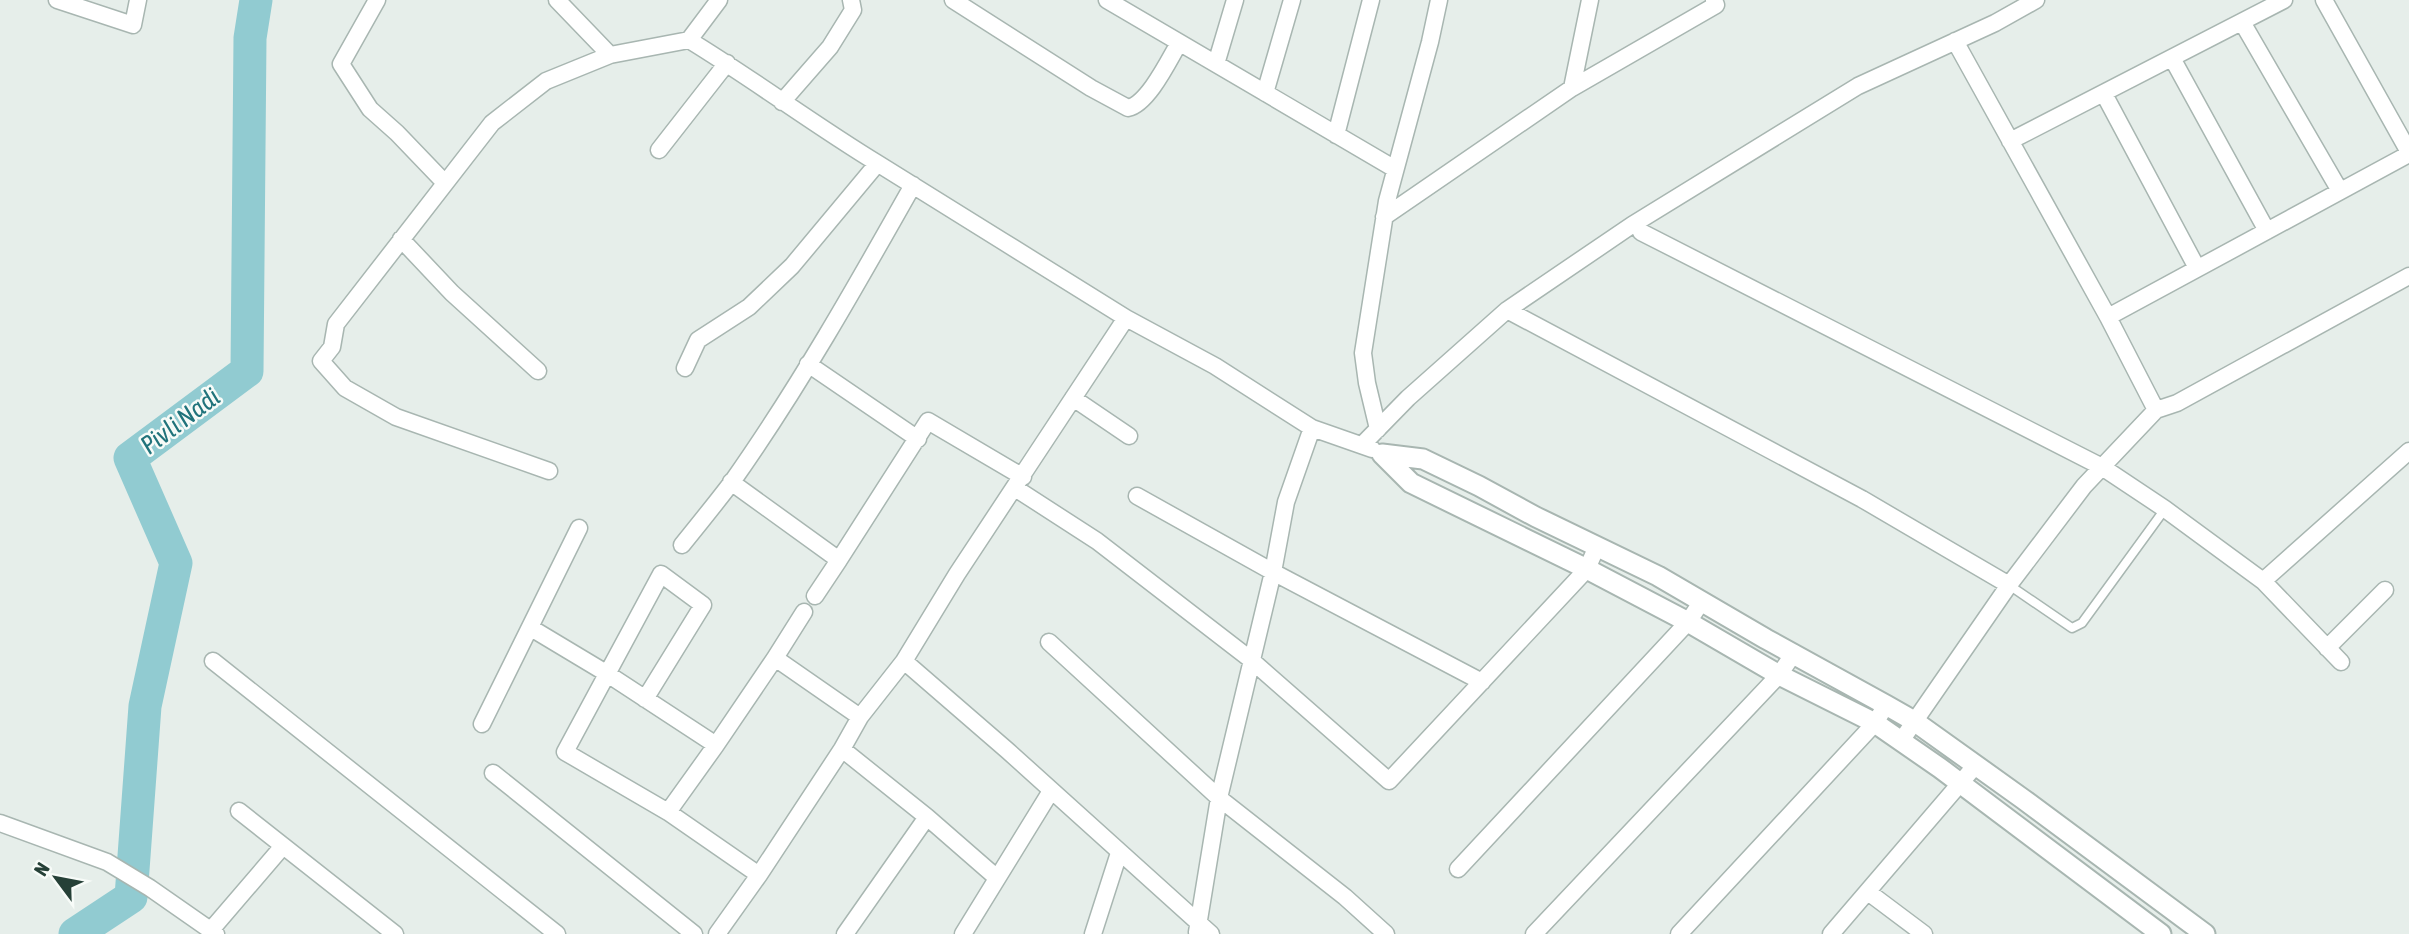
<svg xmlns="http://www.w3.org/2000/svg" width="2409" height="934" viewBox="0 0 2409 934" font-family="'Asap Condensed',sans-serif">
  <style>
    .lines { fill: none; stroke-linecap: round; stroke-linejoin: round }
    .river { stroke: #91cbd1; stroke-width: 33 }
    .service-casing { stroke: #a8b6b1; stroke-width: 11 }
    .minor-casing { stroke: #a8b6b1; stroke-width: 19 }
    .tertiary-casing { stroke: #a8b6b1; stroke-width: 23 }
    .service { stroke: #fff; stroke-width: 8 }
    .minor { stroke: #fff; stroke-width: 16 }
    .tertiary { stroke: #fff; stroke-width: 19 }
    .labels { text-anchor: middle; dominant-baseline: central; stroke-width: 5; stroke-linejoin: round; paint-order: stroke }
    .water-label { font-size: 26px; font-style: italic; fill: #20737b; stroke: #f7fbf8 }
  </style>
  <rect width="100%" height="100%" fill="#e6eeea"/>
  <g class="lines">
    <path class="river" d="M75,934L131,897L145,706L176,563L130,458L247,371L250,38L256,0"/>
    <g class="service-casing">
      <path id="service" d="M2009,585L2072,628L2082,623L2165,509"/>
    </g>
    <g class="minor-casing">
      <path id="minor" d="M57,0L133,25L138,0
        M377,0L341,64L370,109L397,133L445,183
        M557,0L610,55
        M953,0L1091,88L1128,108C1148,104 1169,60 1179,43
        M1107,0L1395,169
        M2324,0L2409,152
        M2242,22L2340,191
        M689,40L719,0
        M2172,58L2267,231
        M1216,64L1235,0
        M1572,88L1716,5L1714,0
        M1265,93L1292,0
        M2104,94L2197,268
        M782,102L830,47L853,10L851,0
        M1336,135L1371,0
        M2010,141L2284,0
        M659,150L727,63
        M1384,217L1572,88L1590,0
        M1641,232L2102,467L2165,509L2263,581L2409,451
        M401,239L452,293L538,371
        M1507,310L1862,499L2009,585
        M2108,317L2409,154
        M808,364L918,439
        M685,368L698,340L749,307L792,266L877,164
        M1073,398L1129,436
        M2156,410L2177,403L2409,276
        M1378,429L1367,383L1363,353L1387,201L1430,42L1439,0
        M1362,445L1408,398L1507,310L1632,225L1858,86L1995,23L2036,0
        M549,471L396,417L345,388L321,361L332,347L336,324L492,123L546,81L610,55L689,40C753,79 813,124 877,163C960,215 1043,266 1126,318
        M731,482L839,560L815,596
        M1015,488L1097,541L1250,659L1389,781L1587,569L1597,546
        M1137,496L1273,572L1482,682
        M682,545C699,524 716,503 732,482C799,387 856,286 913,185
        M839,560L928,421L1023,477
        M2263,581L2341,662
        M531,628L606,673L716,745L775,658L860,717
        M1049,642L1219,798L1345,897L1386,934
        M2327,648L2385,590
        M775,658L804,612
        M213,661L557,934
        M904,661L957,574L1126,318L1215,366L1312,428L1372,449
        M645,699L703,605L661,574L565,752L668,812
        M482,724L579,528
        M1901,741L2009,585L2084,486L2156,410L2108,317L1955,41
        M716,745L668,812L759,875
        M842,749L927,817L845,934
        M493,773L694,934
        M239,811L395,934
        M927,817L997,878
        M0,823L107,862L150,888L216,934
        M1458,869L1688,622L1702,601
        M1868,892L1924,934
        M211,930L283,846
        M1197,932L1219,798L1273,572L1286,502L1312,428
        M717,934L759,875L842,749L860,717L904,661L1008,751L1211,934
        M963,934L1051,791
        M1093,934L1119,853
        M1534,934L1779,675L1794,653
        M1679,934L1875,723L1886,705
        M1831,934L1975,766"/>
    </g>
    <g class="tertiary-casing">
      <path id="tertiary" d="M1382,454L1423,459L1479,486L1536,517L1658,576L1766,639L1886,705L1914,721L2023,799L2205,934
        M1382,454L1411,483L1587,569L1688,622L1779,675L1875,723L1940,768L2161,934"/>
    </g>
    <use href="#service" class="service"/>
    <use href="#minor" class="minor"/>
    <use href="#tertiary" class="tertiary"/>
  </g>
  <g class="labels">
    <g class="water-label">
      <text transform="translate(180 421) rotate(-37)">Pivli Nadi</text>
    </g>
  </g>
  <g transform="translate(56 878) rotate(302)" stroke="#f7fbf8" stroke-width="5" paint-order="stroke">
  <path d="M0-5L12 26L0 18L-12 26Z" fill="#254037"/>
  <text y="-10" font-size="19" font-weight="bold" text-anchor="middle" fill="#254037">N</text>
  </g>
</svg>
